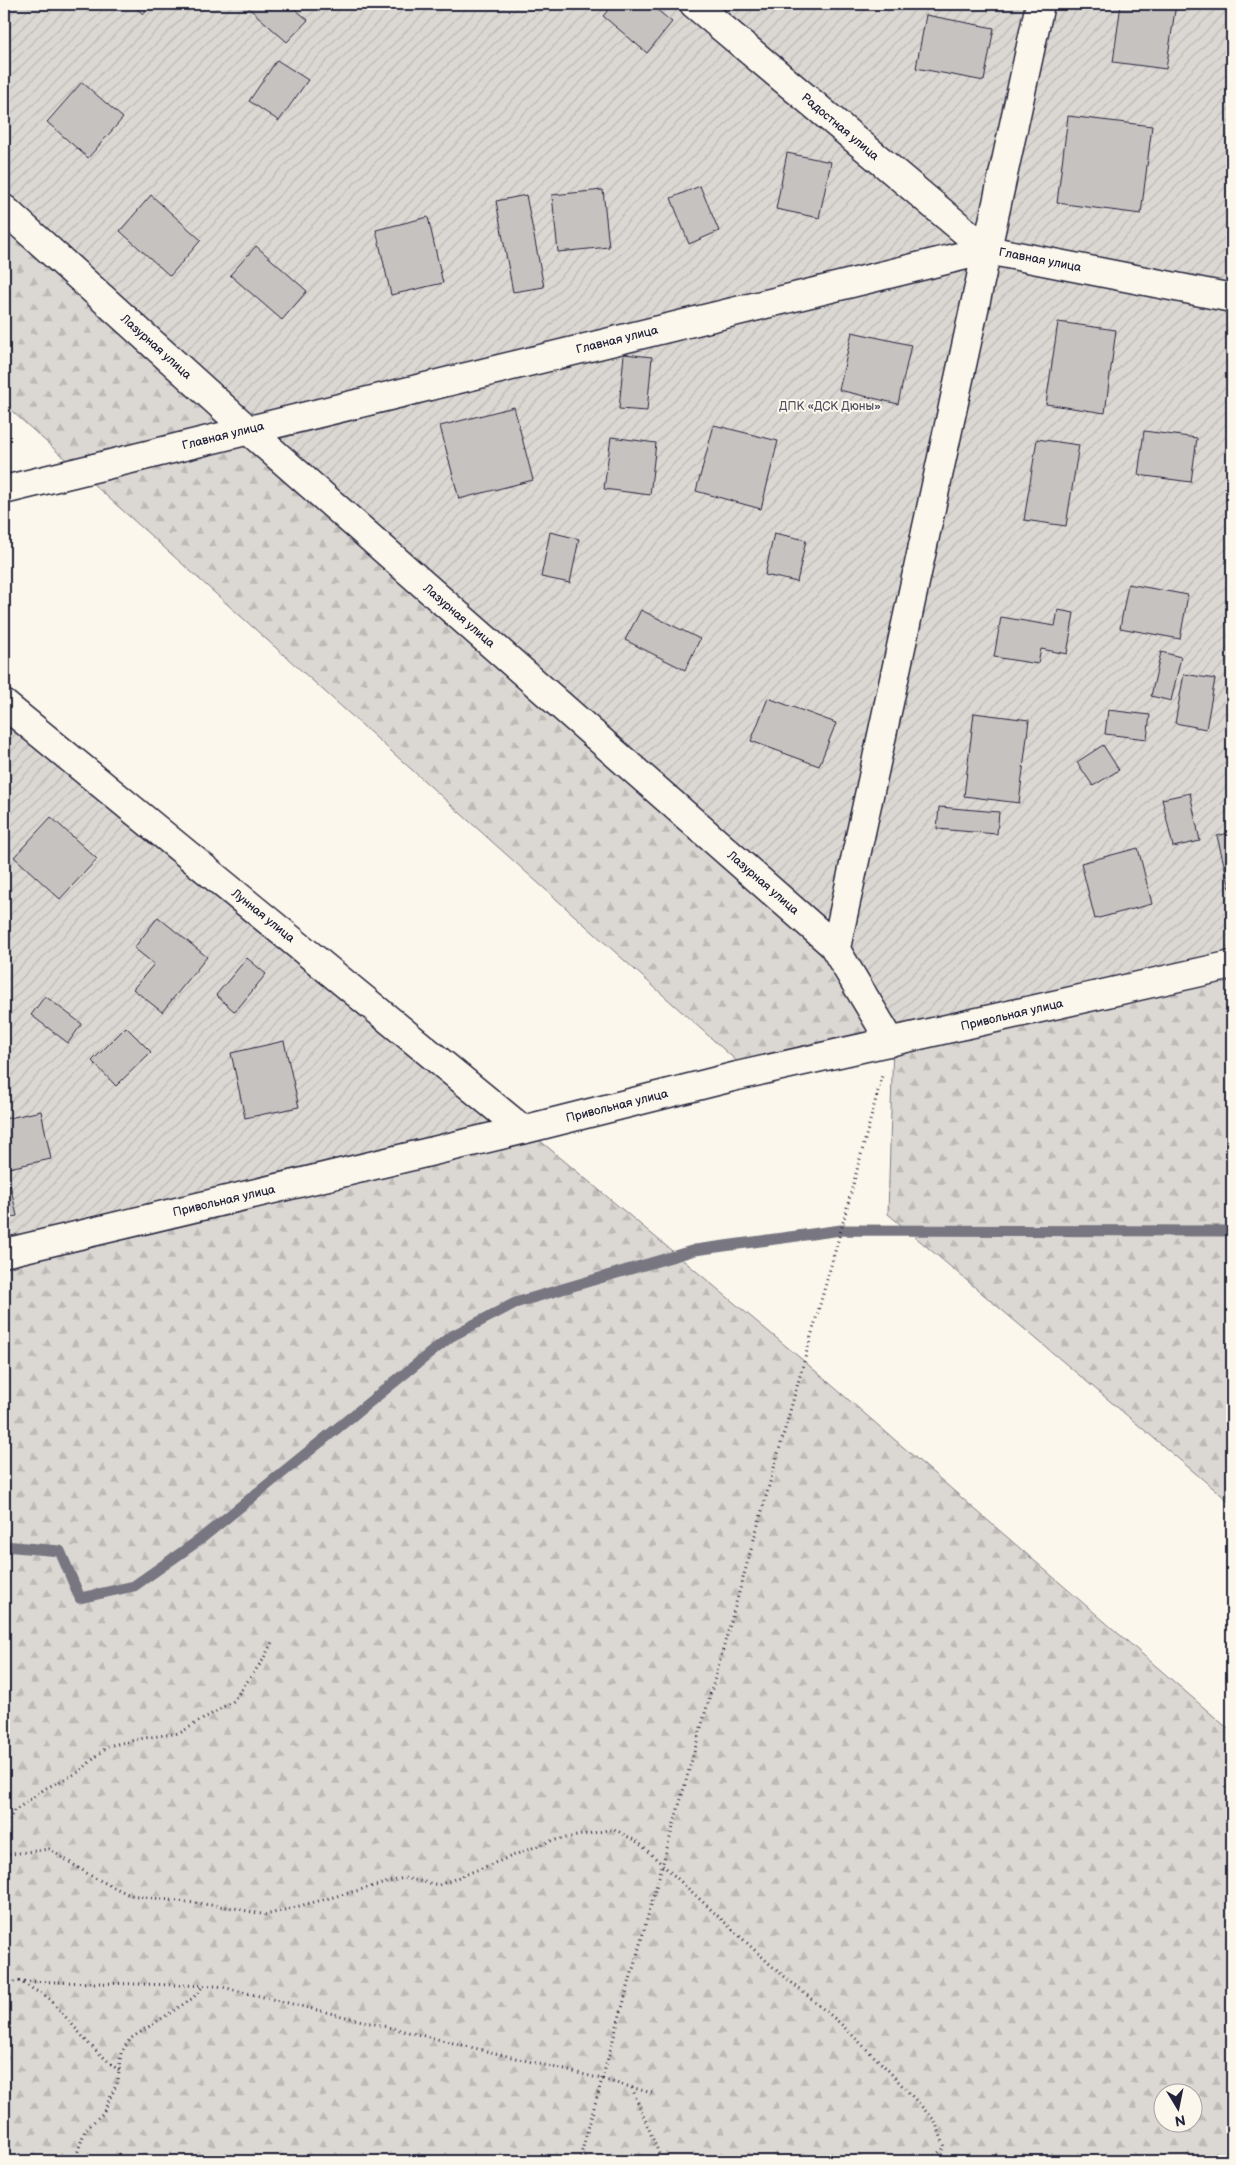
<svg xmlns="http://www.w3.org/2000/svg" width="1236" height="2165" viewBox="0 0 1236 2165" font-family="'Balsamiq Sans',sans-serif">
  <style>
    .forest { fill: url(#forest-firs); stroke: #7e7d87; fill-rule: evenodd }
    .garden { fill: url(#garden-furrows); stroke: #7e7d87 }
    .lines { fill: none; stroke-linecap: round; stroke-linejoin: round }
    .stream { stroke: #787681; stroke-width: 11 }
    .building { fill: #c6c2c0; stroke: #22223b }
    .minor-casing { stroke: #22223b; stroke-width: 31 }
    .path { stroke: #22223b; stroke-width: 3; stroke-dasharray: 1 4; stroke-linecap: butt }
    .minor { stroke: #fbf7ec; stroke-width: 28 }
    .labels { text-anchor: middle; dominant-baseline: central; stroke-width: 4; stroke-linejoin: round; paint-order: stroke }
    .street-label { font-size: 12px; fill: #22223b; stroke: #fbf7ec }
    .park-label { font-size: 12px; fill: #505061; stroke: #fbf7ec }
  </style>
  <defs>
    <pattern id="forest-firs" width="22" height="20" patternUnits="userSpaceOnUse" patternTransform="scale(1.25)"><rect width="22" height="20" fill="#dbd8d3"/><path d="M5 1l3.5 6h-7zM16 11l3.5 6h-7z" fill="#bcb9b6"/></pattern>
    <pattern id="garden-furrows" width="10" height="10" patternUnits="userSpaceOnUse" patternTransform="scale(1.25)"><rect width="10" height="10" fill="#dbd8d3"/><path d="M-1 1l2-2M0 10L10 0M9 11l2-2" fill="none" stroke="#bcb9b6"/></pattern>
  </defs>
  <rect width="100%" height="100%" fill="#fbf7ec"/>
  <filter id="ink" filterUnits="userSpaceOnUse"><feTurbulence type="fractalNoise" baseFrequency=".02" numOctaves="2"/><feDisplacementMap in="SourceGraphic" scale="10" xChannelSelector="R" yChannelSelector="G"/><feConvolveMatrix kernelMatrix="1 2 1 2 8 2 1 2 1" color-interpolation-filters="sRGB"/></filter>
  <g filter="url(#ink)">
    <path class="forest" d="M4,210L1232,965V1504L888,1214L893,1042L750,1073L4,404Z
      M526,1129L805,1362L1232,1732V2161H4V1253ZM1164,2092H1194V2122H1164Z"/>
    <path class="garden" d="M4,4H1232V965L893,1041L833,945L4,210Z
      M4,704L526,1129L4,1253Z"/>
    <g class="lines">
      <path class="stream" d="M4,1546L60,1551L80,1598L134,1586L198,1541L450,1337L515,1303L695,1250L841,1230L1232,1231"/>
    </g>
    <path class="building" d="M131,4H152L143,14Z
      M244,4H289L308,20L287,42Z
      M613,4H650L672,22L647,53L603,16Z
      M1121,4H1176L1166,69L1113,62Z
      M926,15L994,28L984,81L916,68Z
      M277,60L308,80L279,121L249,101Z
      M82,82L123,118L88,158L47,122Z
      M1068,116L1152,126L1141,214L1057,203Z
      M787,153L831,162L819,218L776,209Z
      M700,186L719,231L689,244L671,198Z
      M603,190L609,247L558,252L552,195Z
      M151,195L201,240L170,276L120,231Z
      M526,195L544,287L513,292L496,201Z
      M428,217L443,283L391,295L376,230Z
      M256,246L307,291L282,320L230,275Z
      M1058,322L1116,330L1105,413L1046,404Z
      M852,332L911,345L898,404L839,390Z
      M624,354L652,357L647,411L619,409Z
      M514,407L533,480L459,499L440,426Z
      M714,425L778,441L761,509L696,491Z
      M1144,431L1197,438L1191,482L1138,475Z
      M611,437L656,443L650,495L604,489Z
      M1037,439L1079,445L1066,526L1024,520Z
      M550,532L579,539L570,583L541,577Z
      M774,533L806,540L797,582L765,575Z
      M1128,584L1188,595L1180,639L1120,628Z
      M641,610L700,639L685,670L625,640Z
      M1058,610L1074,613L1067,654L1041,649L1038,664L994,657L1001,617L1055,626Z
      M1161,652L1181,657L1171,701L1151,696Z
      M1184,674L1215,679L1206,729L1175,723Z
      M768,698L836,723L819,766L751,741Z
      M1108,710L1150,715L1147,739L1105,734Z
      M974,713L1029,720L1019,803L964,796Z
      M1103,745L1119,770L1093,786L1077,762Z
      M1190,793L1200,841L1173,847L1162,799Z
      M939,807L999,812L997,834L937,829Z
      M51,817L97,859L60,899L14,857Z
      M1232,832V889H1230L1217,836Z
      M1138,848L1152,904L1095,919L1081,863Z
      M158,917L207,957L162,1012L133,989L154,964L134,948Z
      M247,958L266,974L235,1012L216,995Z
      M45,996L82,1024L68,1043L31,1015Z
      M126,1027L151,1052L116,1086L92,1061Z
      M284,1041L299,1107L245,1118L231,1053Z
      M41,1111L51,1159L4,1169V1119Z
      M10,1184L17,1216L4,1219V1186Z"/>
    <g class="lines">
      <g class="minor-casing">
        <path id="minor" d="M694,4L987,250
          M4,209L247,429L833,945L891,1042
          M4,490L987,250L1232,298
          M4,704L522,1129
          M836,948L1040,4
          M4,1253L526,1129L737,1076L1232,965"/>
      </g>
      <path class="path" d="M4,1829L14,1811L46,1788L79,1772L108,1746L144,1738L180,1733L233,1701L263,1660L273,1640
        M4,1855L49,1849L93,1877L130,1895L234,1908L266,1915L404,1878L439,1885L550,1841L614,1829L639,1843L773,1967L840,2023L887,2069L935,2121L945,2147L929,2161
        M19,1981L218,1986L602,2079L655,2094
        M4,1984L19,1981L50,1999L90,2045L119,2071
        M632,2088L662,2161
        M80,2161L77,2154L85,2130L103,2113L118,2081L121,2053L130,2039L193,1998L203,1986
        M579,2161L841,1230L882,1076"/>
      <use href="#minor" class="minor"/>
    </g>
  </g>
  <g class="labels">
    <g class="street-label">
      <text transform="translate(840 127) rotate(40)">Радостная улица</text>
      <text transform="translate(1040 260) rotate(11)">Главная улица</text>
      <text transform="translate(617 340) rotate(-14)">Главная улица</text>
      <text transform="translate(156 347) rotate(42)">Лазурная улица</text>
      <text transform="translate(223 436) rotate(-14)">Главная улица</text>
      <text transform="translate(459 616) rotate(41)">Лазурная улица</text>
      <text transform="translate(763 883) rotate(41)">Лазурная улица</text>
      <text transform="translate(263 916) rotate(39)">Лунная улица</text>
      <text transform="translate(1012 1015) rotate(-13)">Привольная улица</text>
      <text transform="translate(617 1106) rotate(-14)">Привольная улица</text>
      <text transform="translate(224 1201) rotate(-13)">Привольная улица</text>
    </g>
    <g class="park-label">
      <text x="830" y="406">ДПК «ДСК Дюны»</text>
    </g>
  </g>
  <rect width="1236" height="2165" fill="none" stroke="#fbf7ec" stroke-width="20"/>
  <rect x="10" y="10" width="1216" height="2145" fill="none" stroke="#22223b" stroke-width="2" filter="url(#ink)"/>
  <g transform="translate(1178 2108) rotate(170)"><circle r="24" fill="#fbf7ec" stroke="#a4a2a5"/>
  <path d="M0-4L9 19L0 12L-9 19Z" fill="#22223b"/>
  <text y="-8" font-size="14" font-weight="bold" text-anchor="middle" fill="#22223b">N</text>
  </g>
</svg>
